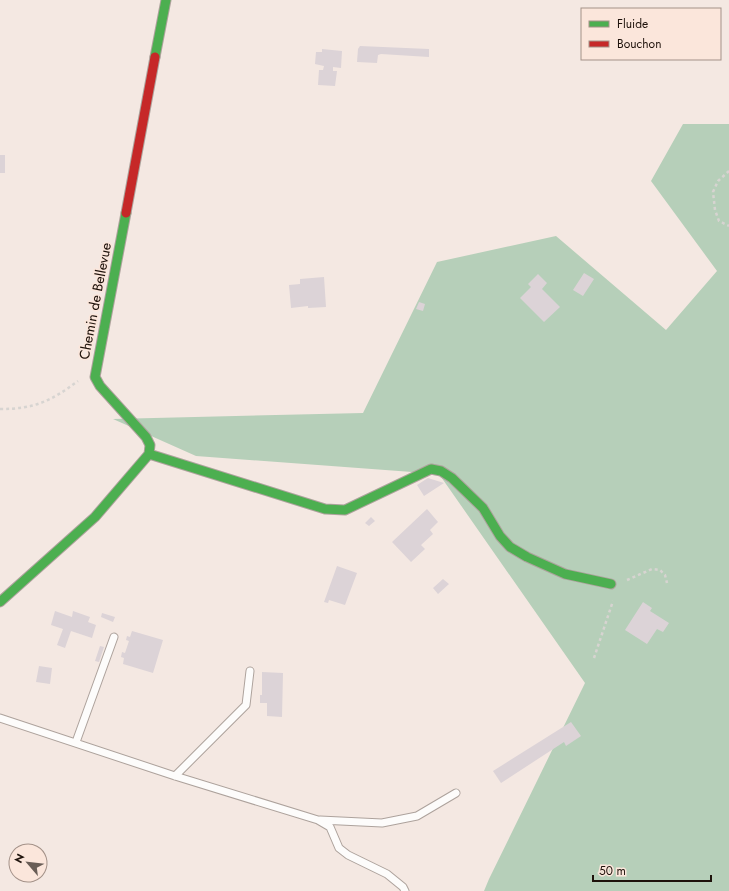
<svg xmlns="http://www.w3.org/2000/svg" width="729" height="891" viewBox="0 0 729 891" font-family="Jost,sans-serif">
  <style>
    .forest { fill: #b6cfb9 }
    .building { fill: #dcd3d7 }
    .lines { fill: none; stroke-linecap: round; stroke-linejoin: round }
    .lane-casing { stroke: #ada29c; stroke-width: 9 }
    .fast-casing { stroke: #ada29c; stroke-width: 11 }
    .jam-casing { stroke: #ada29c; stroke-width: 11 }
    .path { stroke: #d7d4d1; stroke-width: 2.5; stroke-dasharray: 3 3; stroke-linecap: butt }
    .lane { stroke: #fdfcfb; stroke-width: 7 }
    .fast { stroke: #4caf50; stroke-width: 9 }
    .jam { stroke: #c62828; stroke-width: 9 }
    .labels { text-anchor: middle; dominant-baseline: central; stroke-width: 3; stroke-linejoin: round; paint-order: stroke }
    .street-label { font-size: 14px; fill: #1e120b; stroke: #fbe6db }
  </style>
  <rect width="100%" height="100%" fill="#f4e8e2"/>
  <path class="forest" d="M683,124H729V891H484L489,879L585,683L439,474L196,456L113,419L363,413L437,262L556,236L666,330L717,271L651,181Z"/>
  <path class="building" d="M360,46L429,49V57L381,54L378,55L377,63L357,62L358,49Z
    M322,49L342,51L341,68L333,67V71H337L335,86L318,85L319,70H323L324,66L315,64L316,52H322Z
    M0,155H5V173H0Z
    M584,273L594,279L583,296L573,290Z
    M538,274L547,283L542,289L560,307L544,322L520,298L531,287L528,284Z
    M324,277L326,307L308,308V306L291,308L289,285L300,284V279Z
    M419,302L425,304L423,311L416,309Z
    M428,478L444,483L424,496L417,485Z
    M427,509L438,522L430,530L433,534L421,545L425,549L411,562L392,542Z
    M371,517L375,521L369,526L365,523Z
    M337,566L357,573L345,605L329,600L328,603L324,602Z
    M443,579L449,584L438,594L433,588Z
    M643,602L652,608L650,611L669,623L663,632L657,629L647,644L625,630Z
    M55,611L72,617L73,611L90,617L88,622L96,625L92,638L71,631L65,648L57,645L63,629L51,625Z
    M102,613L115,617L113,622L101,617Z
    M132,631L163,640L153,673L123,664L124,658L121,657L122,652L125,653L129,641L126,640L127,636L130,637Z
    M100,646L104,647L99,662L95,661Z
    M39,666L52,668L50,684L36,682Z
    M262,672L283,673L282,717L267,716V703H260V695H262Z
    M571,722L581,736L566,746L564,742L501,783L493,771Z"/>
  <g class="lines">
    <g class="lane-casing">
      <path id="lane" d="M0,718L175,776L318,820L330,827L339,848L348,855L387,874L403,887L405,891
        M76,742L114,637
        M175,776L246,705L250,671
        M320,820L382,823L417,816L456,793"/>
    </g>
    <g class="fast-casing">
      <path id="fast" d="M155,57L166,0
        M149,454L325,509L345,510L431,469L441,471L452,478L483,508L500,536L510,547L527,557L565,574L611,584
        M0,602L95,517L149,454L150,445L146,437L100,386L95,377L126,213"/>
    </g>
    <g class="jam-casing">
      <path id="jam" d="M126,213L155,57"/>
    </g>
    <path class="path" d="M729,171L718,181L713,192L715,210L719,221L729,226
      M0,409C35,409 51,401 78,381
      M627,580L652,569L660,570L665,575L667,583
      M594,658L613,601"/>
    <use href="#lane" class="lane"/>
    <use href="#fast" class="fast"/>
    <use href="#jam" class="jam"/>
  </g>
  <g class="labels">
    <g class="street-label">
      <text transform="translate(95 301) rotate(-79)">Chemin de Bellevue</text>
    </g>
  </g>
  <rect x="581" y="8" width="140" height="52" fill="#fbe6db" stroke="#a39188"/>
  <rect x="589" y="21" width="20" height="6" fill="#4caf50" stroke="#a39188"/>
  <text x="617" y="28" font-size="12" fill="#1e120b">Fluide</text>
  <rect x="589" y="41" width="20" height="6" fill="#c62828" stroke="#a39188"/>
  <text x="617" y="48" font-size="12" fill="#1e120b">Bouchon</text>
  <g transform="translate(28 863) rotate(298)"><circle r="19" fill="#fbe6db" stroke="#a39188"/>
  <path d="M0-3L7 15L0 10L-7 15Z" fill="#695d56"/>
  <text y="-6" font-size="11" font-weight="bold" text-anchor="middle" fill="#1e120b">N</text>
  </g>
  <path d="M593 875v6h118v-6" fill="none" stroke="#1e120b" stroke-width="2"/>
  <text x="599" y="875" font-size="12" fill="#1e120b" stroke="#fbe6db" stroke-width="3" paint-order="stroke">50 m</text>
</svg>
